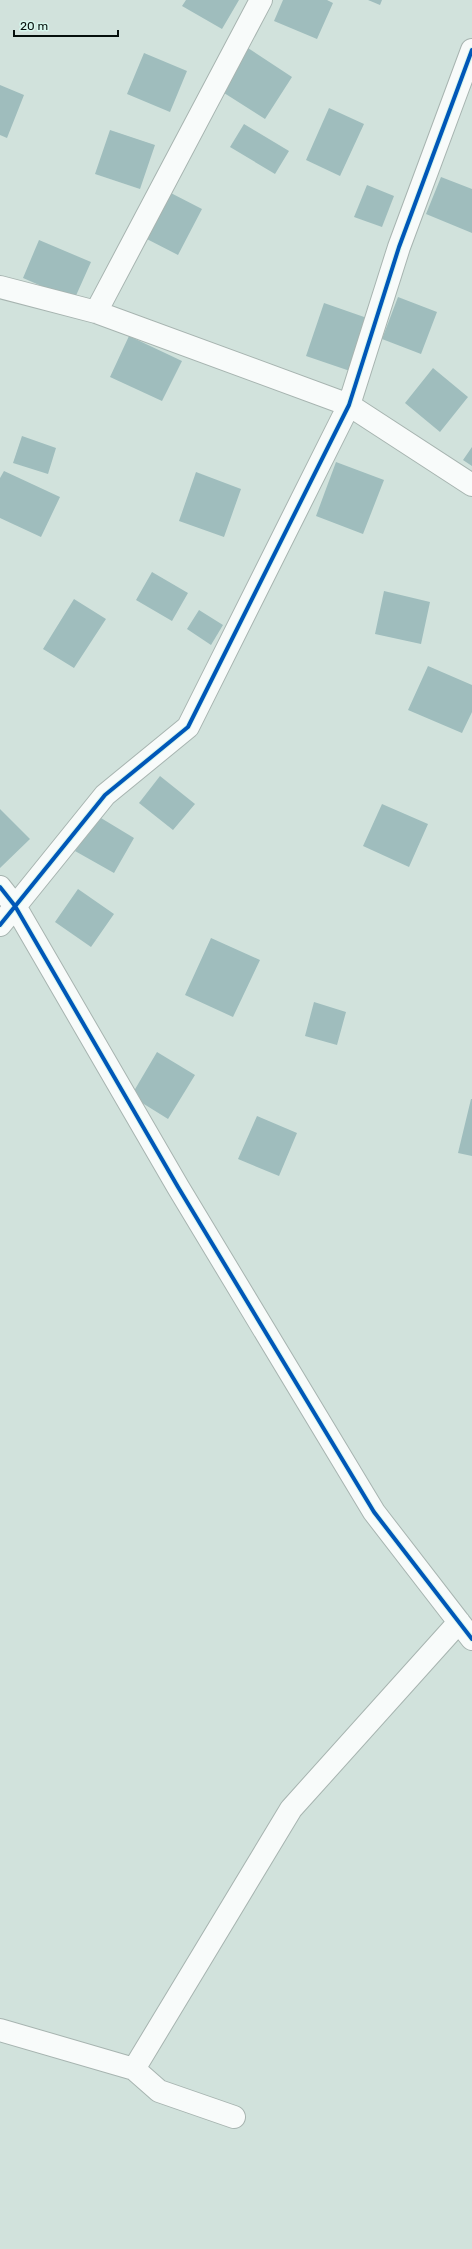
<svg xmlns="http://www.w3.org/2000/svg" width="472" height="2249" viewBox="0 0 472 2249" font-family="Rubik,sans-serif">
  <style>
    .building { fill: #9fbdbd }
    .lines { fill: none; stroke-linecap: round; stroke-linejoin: round }
    .minor-casing { stroke: #a7b4b0; stroke-width: 24 }
    .minor { stroke: #f8fbfa; stroke-width: 22 }
    .cycleway-casing { stroke: #d6f7ed; stroke-width: 6 }
    .cycleway { stroke: #0057b8; stroke-width: 4 }
  </style>
  <rect width="100%" height="100%" fill="#d1e2dc"/>
  <path class="building" d="M186,0H239L222,29L182,6Z
    M283,0H327L333,3L317,39L274,21Z
    M368,0H382L380,5Z
    M248,48L292,77L265,119L221,91Z
    M144,53L187,71L170,112L127,94Z
    M0,85L24,95L7,138L0,135Z
    M329,108L364,124L340,176L306,160Z
    M244,124L289,151L275,174L230,147Z
    M110,130L155,145L140,189L95,174Z
    M441,177L472,189V233L426,214Z
    M367,185L394,196L382,227L354,217Z
    M165,190L202,209L178,255L141,236Z
    M39,240L91,262L74,300L23,278Z
    M398,297L437,312L421,354L382,339Z
    M324,303L367,318L350,371L306,356Z
    M129,336L182,361L162,401L110,377Z
    M433,368L468,397L440,432L405,403Z
    M22,436L56,448L48,474L13,463Z
    M472,447V466L463,460Z
    M336,462L384,480L363,534L316,516Z
    M4,471L60,497L41,537L0,518V478Z
    M196,472L241,489L224,537L179,521Z
    M152,572L188,593L172,621L136,600Z
    M384,591L430,602L421,644L375,634Z
    M74,599L106,619L74,668L43,649Z
    M199,610L223,625L211,645L187,629Z
    M428,666L472,685V712L462,733L408,710Z
    M160,776L195,804L173,830L139,803Z
    M382,804L428,824L409,867L363,846Z
    M0,809L30,839L0,868Z
    M96,815L134,838L114,873L75,851Z
    M78,889L114,914L91,947L55,922Z
    M211,938L260,960L233,1017L185,995Z
    M314,1002L346,1012L337,1045L305,1036Z
    M157,1052L195,1075L168,1119L131,1096Z
    M471,1099H472V1156L458,1153Z
    M257,1116L297,1133L279,1176L238,1159Z"/>
  <g class="lines">
    <g class="minor-casing">
      <path id="minor" d="M0,287L96,312L349,405L472,485
        M96,312L261,0
        M0,887L15,906L178,1187L374,1512L472,1639
        M0,925L105,795L188,727L349,405L399,247L472,50
        M0,2030L134,2069L159,2091L234,2117
        M134,2069L291,1809L459,1622"/>
    </g>
    <use href="#minor" class="minor"/>
    <g class="cycleway-casing">
      <path id="cycleway" d="M0,887L15,906L178,1187L374,1512L472,1639
        M0,925L105,795L188,727L349,405L399,247L472,50"/>
    </g>
    <use href="#cycleway" class="cycleway"/>
  </g>
  <path d="M14 30v6h104v-6" fill="none" stroke="#050f0c" stroke-width="2"/>
  <text x="20" y="30" font-size="12" fill="#050f0c" stroke="#d6f7ed" stroke-width="3" paint-order="stroke">20 m</text>
</svg>
